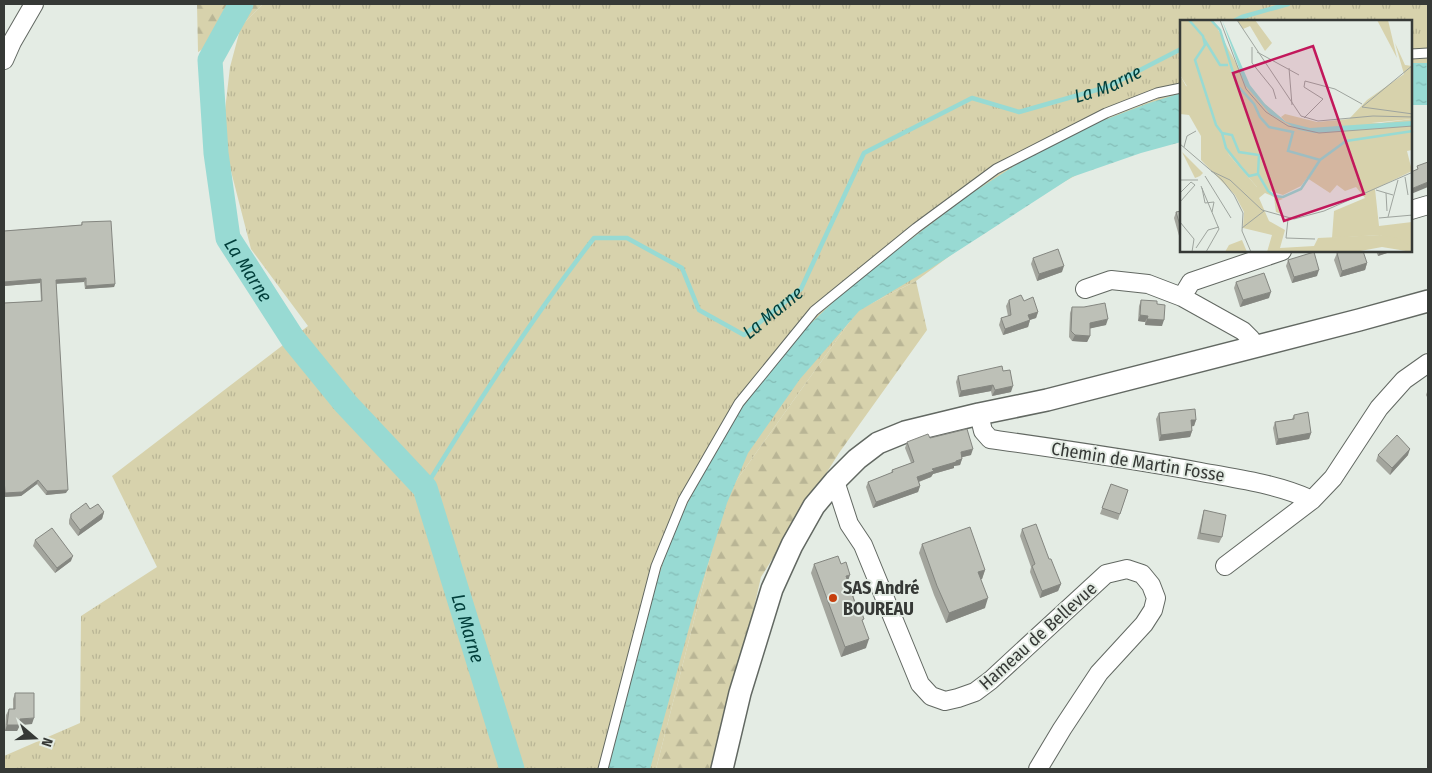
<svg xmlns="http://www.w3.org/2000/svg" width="1432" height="773" viewBox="0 0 1432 773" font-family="'Fira Sans Condensed',sans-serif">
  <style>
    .grass { fill: url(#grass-tufts) }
    .forest { fill: url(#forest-firs) }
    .water { fill: url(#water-ripples) }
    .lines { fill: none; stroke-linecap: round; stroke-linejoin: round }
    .stream { stroke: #98dad3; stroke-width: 4.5 }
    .river { stroke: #98dad3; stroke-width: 25 }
    .service-casing { stroke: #626862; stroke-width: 11 }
    .minor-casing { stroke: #626862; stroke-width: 20 }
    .tertiary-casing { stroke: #626862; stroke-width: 24 }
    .service { stroke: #fff; stroke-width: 9 }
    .minor { stroke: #fff; stroke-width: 18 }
    .tertiary { stroke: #fff; stroke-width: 21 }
    .wall { fill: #a3a59d }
    .shaded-wall { fill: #848680 }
    .building { fill: #bdc0b7; stroke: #848680 }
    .poi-dot { fill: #c63f0e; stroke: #e4ece4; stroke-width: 2 }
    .labels { text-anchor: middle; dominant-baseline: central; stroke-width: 4; stroke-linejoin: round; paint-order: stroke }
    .street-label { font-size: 18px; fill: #363936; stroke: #e4ece4 }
    .poi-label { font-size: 18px; font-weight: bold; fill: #363936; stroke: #e4ece4; text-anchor: start }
    .water-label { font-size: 19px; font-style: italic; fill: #003e3a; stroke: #e4ece4 }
    .inset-river { fill: none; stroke: #98dad3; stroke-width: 2.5 }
    .inset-road { fill: none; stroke: #9ea49e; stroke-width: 1 }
    .view { fill: #c2185b; fill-opacity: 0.15; stroke: #c2185b; stroke-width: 2.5 }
    .inset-edge { fill: none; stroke: #363936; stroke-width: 2.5 }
  </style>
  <defs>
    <pattern id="grass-tufts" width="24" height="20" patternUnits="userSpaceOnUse" patternTransform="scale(1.25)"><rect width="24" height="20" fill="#d7d2ac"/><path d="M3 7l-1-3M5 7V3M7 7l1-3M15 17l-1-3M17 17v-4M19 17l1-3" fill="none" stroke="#b9b595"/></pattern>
    <pattern id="forest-firs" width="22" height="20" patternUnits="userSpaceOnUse" patternTransform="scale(1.25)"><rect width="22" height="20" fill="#d7d2ac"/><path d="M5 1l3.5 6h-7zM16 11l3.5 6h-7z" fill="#b9b595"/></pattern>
    <pattern id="water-ripples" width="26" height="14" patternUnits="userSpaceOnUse" patternTransform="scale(1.25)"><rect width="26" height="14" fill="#98dad3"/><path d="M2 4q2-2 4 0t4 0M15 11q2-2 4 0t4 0" fill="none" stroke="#84bcb6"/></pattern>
  </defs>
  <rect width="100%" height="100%" fill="#e4ece4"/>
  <path class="grass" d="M263,4H1428V67L1411,70V21H1181V129L1132,145L1010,211L916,281L858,310L726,495L656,769H4V756L80,723L81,616L157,567L112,476L308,326L251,249L222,136L230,67L241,26Z"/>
  <path class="forest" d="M197,4H263L241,26L198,52Z
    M916,281L927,330L839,453L761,577L717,769H656L726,495L858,310Z"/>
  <path class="water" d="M1411,63H1428V105H1411Z
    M1181,93V142L1141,153L1072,177L933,267L859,311L800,379L748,453L727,503L697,599L650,769H608L655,588L673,531L716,449L746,398L766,371L804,330L852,284L969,195L1031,155L1091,125L1149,103Z"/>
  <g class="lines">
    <g class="stream">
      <path d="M1234,21L1242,17L1288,4"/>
      <path id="s1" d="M425,488C478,402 532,318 594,238H627L682,268L699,310L744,335L801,289L864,153L972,98L1019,112L1107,87L1181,49"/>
    </g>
    <path class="river" id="s2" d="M241,4L210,60L216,153L228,238L293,339L346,404L425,488L512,769"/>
    <g class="service-casing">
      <path id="service" d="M1411,54L1428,53
        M603,769L656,566L683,500L739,403L814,311L916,228L996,169L1106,113L1157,93L1181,88"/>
    </g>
    <g class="minor-casing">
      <path id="minor" d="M4,60L12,42L34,4
        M1411,210L1428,205
        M1085,289L1111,280L1148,284L1182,297L1191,282L1282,251
        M1182,297L1243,331L1251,339L1253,347
        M979,414L983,431L990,439C1060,449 1131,459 1201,472C1238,479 1277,484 1312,500
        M835,481L849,524L863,545L920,684L931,696L945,701L958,698L975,692L991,680L1106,574L1127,569L1142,574L1151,585L1156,598L1153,610L1144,624L1099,673L1062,729L1038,769
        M1225,566L1312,500L1333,478L1379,408L1404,380L1428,363"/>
    </g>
    <g class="tertiary-casing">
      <path id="tertiary" d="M722,769L740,693L772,589L792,545L814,506L835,481L857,459L878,443L905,432L979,414L1047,400L1359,320L1428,301"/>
    </g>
    <use href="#service" class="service"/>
    <use href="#minor" class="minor"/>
    <use href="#tertiary" class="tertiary"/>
  </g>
  <path class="wall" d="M1181,211V243L1174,218L1176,212Z
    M82,222L115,284L114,287L85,289L84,282L56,283L66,493L46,495L37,484L21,496L4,497V303L41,301L40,283L4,286V231L81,225Z
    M1376,251H1393L1378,256Z
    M1337,253L1367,263L1365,270L1340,277L1334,260Z
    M1033,258L1062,272L1037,281L1031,264Z
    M1288,260L1317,276L1292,283L1286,266Z
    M1236,282L1269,298L1240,307L1234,288Z
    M1009,300L1024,301L1038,312L1036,318L1030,320L1028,327L1003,335L999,325L1001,318L1008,316L1006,306Z
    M1141,300L1162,326L1145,325V322L1138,321L1139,306Z
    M1072,307L1106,325L1090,328V336L1087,342L1072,341L1069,337L1070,313Z
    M1003,371L1011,392L992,396L991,391L959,397L956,382L958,376Z
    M1428,389V399L1426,395Z
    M1159,413L1196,420L1194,426H1192V431L1190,437L1159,441L1156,419Z
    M1294,415L1311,433L1309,439L1276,445L1273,428L1275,422L1292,419Z
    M930,438L971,455L962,457V459L960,465L954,466V468L933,474L931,477L919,482L920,486L918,492L873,508L866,487L868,482L891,473L892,470L911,463L905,448L907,442Z
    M1378,455H1408L1390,475L1376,461Z
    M1111,484L1128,490L1118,520L1100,514Z
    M90,509L104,512L102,519L78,536L69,524V520L71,514Z
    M1204,510L1222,537L1219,543L1197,539L1202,517Z
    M1022,529L1049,559L1061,584L1058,591L1040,598L1030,572L1031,567L1020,536Z
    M35,540L71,561L55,573L33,546Z
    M922,544L985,570L982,579H981L985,608L946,623L934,595L919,553Z
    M814,564L848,581L863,623L866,648L841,657L811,573Z
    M15,693L32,724L20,725L17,731H5L6,715L9,709H13V699Z"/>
  <path class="shaded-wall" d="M1428,182V187L1411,194V189Z
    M1380,251H1393L1378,256Z
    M1367,263L1365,270L1340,277L1342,271Z
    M1064,266L1062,272L1037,281L1039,274Z
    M1319,270L1317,276L1292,283L1294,277Z
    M86,278L84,282L55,284L56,280Z
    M41,279L40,283L4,286V282Z
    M115,284L114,287L85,289L86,286Z
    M1271,292L1269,298L1240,307L1243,300Z
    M1038,312L1036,318L1026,321L1028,315Z
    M1140,315L1148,316L1145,322L1138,321Z
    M1108,319L1106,325L1088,329L1090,323Z
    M1147,319L1164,320L1162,326L1145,325Z
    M1030,320L1028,327L1003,335L1005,329Z
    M1075,335L1090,336L1087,342L1072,341Z
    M993,385L991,391L959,397L961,391Z
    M1013,386L1011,392L992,396L995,390Z
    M1191,420H1196L1194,426L1189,427Z
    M1192,431L1190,437L1159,441L1161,435Z
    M1311,433L1309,439L1276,445L1278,439Z
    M973,449L971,455L959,458L961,452Z
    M1410,449L1408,455L1390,475L1392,468Z
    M962,459L960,465L954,466V468L933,474L931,477L915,483L917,477L932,469Z
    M38,480L37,484L21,496L4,497L5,493Z
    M920,486L918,492L873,508L876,502Z
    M68,490L66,493L46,495L47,491Z
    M104,512L102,519L78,536L80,530Z
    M73,556L71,561L55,573L57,568Z
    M985,570L982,579L975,581L978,572Z
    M850,575L847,584L846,576Z
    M1061,584L1058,591L1040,598L1042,591Z
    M988,598L985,608L946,623L949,613Z
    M869,639L866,648L841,657L845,647Z
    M34,718L32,724L17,725L20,719Z
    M7,725H20L17,731H5Z"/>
  <path class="building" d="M1428,162V182L1411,189V172L1418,169L1417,166Z
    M1181,211V229L1176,212Z
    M111,221L115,284L86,286V278L56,280L68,490L47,491L38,480L22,492L5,493L4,478V303L42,301L41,279L4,282V231L82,225V222Z
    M1058,249L1064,266L1039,274L1033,258Z
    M1344,251H1363L1367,263L1342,271L1337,253Z
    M1314,252L1319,270L1294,277L1288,260Z
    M1264,273L1271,292L1243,300L1236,282Z
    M1021,295L1024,301L1033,297L1038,312L1028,315L1030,320L1005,329L1001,318L1011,315L1009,300Z
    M1141,300L1157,301V304L1165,305L1164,320L1147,319L1148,316L1140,315Z
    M1105,303L1108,319L1090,323V336L1075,335L1071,331L1072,307H1084Z
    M1002,366L1003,371L1010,370L1013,386L995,390L993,385L961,391L958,376Z
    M1195,409L1196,420H1191L1192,431L1161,435L1159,413Z
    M1308,412L1311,433L1278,439L1275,422L1294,419V415Z
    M967,429L973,449L961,452L962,459L956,461V462L932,469L934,471L917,477L920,486L876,502L868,482L893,472L892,470L914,462L907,442L928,434L930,438Z
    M1397,435L1410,449L1392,468L1378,455Z
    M1111,484L1128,490L1120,514L1102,508Z
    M86,503L90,509L98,504L104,512L80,530L71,518V514Z
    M1204,510L1226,515L1222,537L1200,533Z
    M1036,524L1049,559H1051L1061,584L1042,591L1032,566L1035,564L1022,529Z
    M970,527L985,570L978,572L988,598L949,613L937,586L922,544Z
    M52,528L73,556L57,568L35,540Z
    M838,556L841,564L846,562L850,575L846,576L855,603L858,602L864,619L862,620L869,639L845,647L814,564Z
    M15,693H34V718L20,719V725H7L9,709H15Z"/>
  <circle class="poi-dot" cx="833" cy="598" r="5"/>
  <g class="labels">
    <g class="street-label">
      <text transform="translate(1138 462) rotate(9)">Chemin de Martin Fosse</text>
      <text transform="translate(1038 636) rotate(-42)">Hameau de Bellevue</text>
    </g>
    <g class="poi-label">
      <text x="843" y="588">SAS André<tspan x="843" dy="21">BOUREAU</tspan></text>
    </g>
    <g class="water-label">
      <text stroke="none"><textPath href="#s1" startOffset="981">La Marne</textPath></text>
      <text stroke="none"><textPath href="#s2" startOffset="281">La Marne</textPath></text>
      <text stroke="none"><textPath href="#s1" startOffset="531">La Marne</textPath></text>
      <text stroke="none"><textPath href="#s2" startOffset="709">La Marne</textPath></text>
    </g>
  </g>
  <g transform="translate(1180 20)">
    <rect width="232" height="232" fill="#e4ece4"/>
    <path d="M0,0H33L67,64L79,79L106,102L200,103L232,99V130L227,131L232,151L195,169L199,206L232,202V229L200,215L152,218L154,191L185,178L176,167L165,171L157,165L150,173L127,158L121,166L103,175L77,167L49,135L0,55ZM197,0H208L217,38Z" fill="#d7d2ac"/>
    <path d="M57,0H75L92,23L85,31L70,6L63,9ZM215,23L225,45L232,46V99L130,109L106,102L101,97L105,94L137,102L169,99L187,80L224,54ZM0,55L6,66L22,70L49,135L77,167L84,164L88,171L103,179L97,181L101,194L96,192L94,177L85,173L79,178L89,201L105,210L100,228L134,226L138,218L200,215L217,218L231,226L232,232L202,227L175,232H87L92,215L63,208L64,192L55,175L21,140V116L9,95L0,94ZM2,132L23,153L20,156L15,158ZM62,220L67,232H45L49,225Z" fill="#d7d2ac"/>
    <path d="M42,0L70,65L85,84L106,102L130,108L232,101V106L135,113L119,110L90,94L65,65Z" fill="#98dad3"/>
    <path class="inset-river" d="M9,0L23,16L25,25L15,40L36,105L42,113L52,115L59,132L79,135L78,154L88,171L95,176L103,177L121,169L140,140L166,121L233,111M31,0L40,10L57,65L74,84L80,97L89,107L113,112L108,131L140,140M24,19L40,45H48M42,113L46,128L61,147L69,156L78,154"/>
    <path class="inset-road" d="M40,0L66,69L86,92L108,106L139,113L233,106M57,0L121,96L138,101L193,96L233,97M72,27V43L93,69L96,79M77,32L119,55M233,45L182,87L233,94M109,48L112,85M124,98L143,79L124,67L125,61L155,69L182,84M0,124L42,160L54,175L63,193L62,211L71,232M4,127L7,116L16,111M31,151L50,160L82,190L114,199L144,191L233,152M25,156L51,198M225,157L228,175M0,160H18M21,166L39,209L26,232M22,168L25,183L34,182L32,192M196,170L213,175M0,173L11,162L15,165L0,182M206,173L207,191M208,197L218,160M199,198L233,195M108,199L106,218L135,219M0,202L14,219L12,232M62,208L84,191M16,228L28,210L39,207"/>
    <path class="view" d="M133,26L184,174L104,201L53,53Z"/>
    <rect width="232" height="232" class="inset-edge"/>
  </g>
  <rect width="1432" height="773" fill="none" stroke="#363936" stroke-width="10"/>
  <g transform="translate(35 738) rotate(109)" stroke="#e4ece4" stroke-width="4" paint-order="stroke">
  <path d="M0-4L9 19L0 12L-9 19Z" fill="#363936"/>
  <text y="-8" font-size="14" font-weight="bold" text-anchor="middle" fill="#363936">N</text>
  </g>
</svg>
